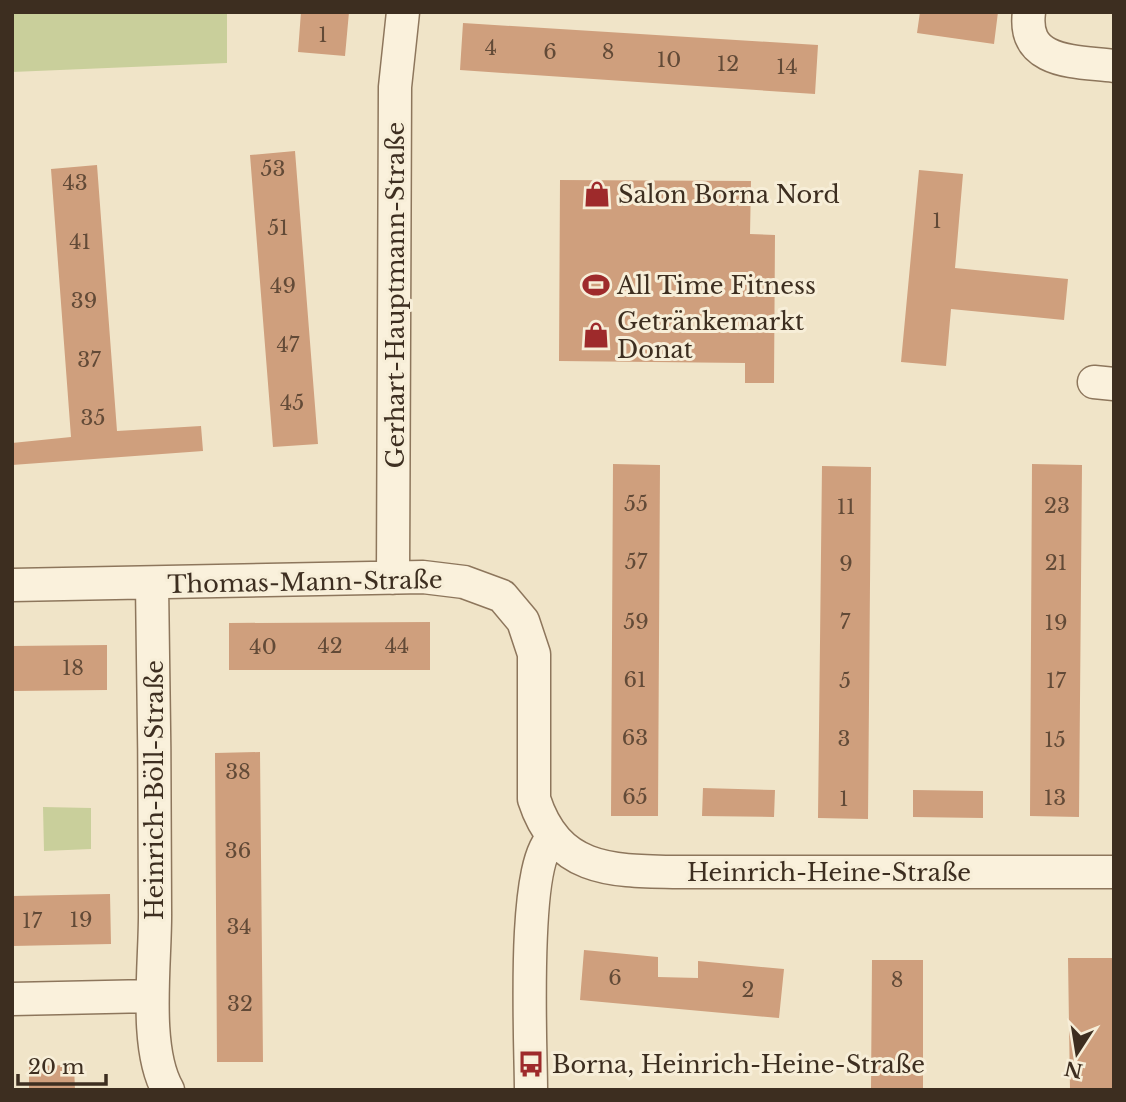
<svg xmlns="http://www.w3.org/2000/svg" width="1126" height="1102" viewBox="0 0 1126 1102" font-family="'Libre Baskerville',serif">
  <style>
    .green { fill: #c9cf9b }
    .building { fill: #cf9f7d }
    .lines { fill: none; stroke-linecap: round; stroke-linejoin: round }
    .street-casing { stroke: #8d765c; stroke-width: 35 }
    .street { stroke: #faf1dc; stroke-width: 32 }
    .labels { text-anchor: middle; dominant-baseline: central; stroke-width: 6; stroke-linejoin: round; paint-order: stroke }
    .number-label { font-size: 21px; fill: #624a37 }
    .poi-label { font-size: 24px; fill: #3d2e20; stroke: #f7eed8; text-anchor: start }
    .street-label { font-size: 24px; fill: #3d2e20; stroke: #f7eed8 }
  </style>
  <rect width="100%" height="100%" fill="#f0e4c8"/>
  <path class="green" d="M12,12H227V63L12,72Z
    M43,807L91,808V849L44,851Z"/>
  <path class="building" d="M301,12H349L345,56L298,52Z
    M920,12H998L994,44L917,33Z
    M463,23L818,45L815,94L460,70Z
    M295,151L318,444L273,447L250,155Z
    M97,165L117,431L201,426L203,451L12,465V443L71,437L51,169Z
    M919,170L963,174L955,268L1068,279L1064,320L951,309L946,366L901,362Z
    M560,180L751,181L750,234L775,235L774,383H745V363L559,361Z
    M613,464L660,465L658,816H611Z
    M1032,464L1082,465L1079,817L1030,816Z
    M822,466L871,467L868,819L818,818Z
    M430,622V670H229V623Z
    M107,645V690L12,691V646Z
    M260,752L263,1062H217L215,753Z
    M703,788L775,790L774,817L702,816Z
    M913,790L983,791V818L913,817Z
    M110,894L111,944L12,946V896Z
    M584,950L658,957V977L698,978V961L784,969L779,1018L580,1000Z
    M1068,958H1114V1090H1070Z
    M872,960H923V1090H871Z
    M74,1065L75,1090H29V1066Z"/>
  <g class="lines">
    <g class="street-casing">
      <path id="street" d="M1029,12C1022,65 1077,61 1114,66
        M1094,382L1114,384
        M393,578L395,87L403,12
        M152,584C154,693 155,801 155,910C156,959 143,1047 168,1090
        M12,585L423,577L464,582L502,596L523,621L534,654V799C557,870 608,871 673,872H1114
        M12,999L152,996
        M531,1090C531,1045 521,863 553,838"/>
    </g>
    <use href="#street" class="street"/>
  </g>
  <defs>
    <g id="shop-bare" transform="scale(2.1)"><path d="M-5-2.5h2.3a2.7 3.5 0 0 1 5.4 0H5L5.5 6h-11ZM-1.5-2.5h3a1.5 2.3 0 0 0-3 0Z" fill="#9e2a2b" stroke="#f7eed8" stroke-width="2.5" paint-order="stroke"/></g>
    <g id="stadium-bare" transform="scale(2.1)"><path d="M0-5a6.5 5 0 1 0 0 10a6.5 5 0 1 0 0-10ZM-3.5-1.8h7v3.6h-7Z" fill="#9e2a2b" stroke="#f7eed8" stroke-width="2.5" paint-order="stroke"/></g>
    <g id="bus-bare" transform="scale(2.1)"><path d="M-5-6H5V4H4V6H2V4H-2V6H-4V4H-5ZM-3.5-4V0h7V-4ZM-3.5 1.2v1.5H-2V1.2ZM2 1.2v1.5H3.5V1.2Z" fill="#9e2a2b" stroke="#f7eed8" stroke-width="2.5" paint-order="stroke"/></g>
  </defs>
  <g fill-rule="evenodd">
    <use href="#shop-bare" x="597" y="194"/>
    <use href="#stadium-bare" x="596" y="285"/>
    <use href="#shop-bare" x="596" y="335"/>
    <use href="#bus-bare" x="531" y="1064"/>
  </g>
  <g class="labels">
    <g class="number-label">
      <text x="323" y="35">1</text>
      <text x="491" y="48">4</text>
      <text x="550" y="52">6</text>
      <text x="608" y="52">8</text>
      <text x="669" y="60">10</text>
      <text x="728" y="64">12</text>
      <text x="787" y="67">14</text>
      <text x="273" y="169">53</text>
      <text x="75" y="183">43</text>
      <text x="937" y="221">1</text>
      <text x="278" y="228">51</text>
      <text x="80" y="242">41</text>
      <text x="283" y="286">49</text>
      <text x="84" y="301">39</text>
      <text x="288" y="345">47</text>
      <text x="89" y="360">37</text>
      <text x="292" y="403">45</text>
      <text x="93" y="418">35</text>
      <text x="636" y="504">55</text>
      <text x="1057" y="506">23</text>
      <text x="846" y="507">11</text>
      <text x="636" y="562">57</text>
      <text x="1056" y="563">21</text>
      <text x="846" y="564">9</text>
      <text x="636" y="622">59</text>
      <text x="845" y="622">7</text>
      <text x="1056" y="623">19</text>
      <text x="330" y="646">42</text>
      <text x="397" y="646">44</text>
      <text x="263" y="647">40</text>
      <text x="73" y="668">18</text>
      <text x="635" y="680">61</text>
      <text x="845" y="681">5</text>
      <text x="1056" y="681">17</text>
      <text x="635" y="738">63</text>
      <text x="844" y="739">3</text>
      <text x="1055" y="740">15</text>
      <text x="238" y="772">38</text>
      <text x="635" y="797">65</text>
      <text x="1055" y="798">13</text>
      <text x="844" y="799">1</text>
      <text x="238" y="851">36</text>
      <text x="81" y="920">19</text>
      <text x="32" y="921">17</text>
      <text x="239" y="927">34</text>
      <text x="615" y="978">6</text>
      <text x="897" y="980">8</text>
      <text x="748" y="990">2</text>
      <text x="240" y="1004">32</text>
    </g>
    <g class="poi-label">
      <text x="618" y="194">Salon Borna Nord</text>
      <text x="617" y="285">All Time Fitness</text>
      <text x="617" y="321">Getränkemarkt<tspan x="617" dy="28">Donat</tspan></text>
      <text x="552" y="1064">Borna, Heinrich-Heine-Straße</text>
    </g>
    <g class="street-label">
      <text transform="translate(395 295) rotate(-90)">Gerhart-Hauptmann-Straße</text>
      <text transform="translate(305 582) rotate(-1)">Thomas-Mann-Straße</text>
      <text transform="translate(154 790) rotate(-90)">Heinrich-Böll-Straße</text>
      <text x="829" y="872">Heinrich-Heine-Straße</text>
    </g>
  </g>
  <rect width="1126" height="1102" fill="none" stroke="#3d2e20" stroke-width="28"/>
  <g transform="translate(1077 1053) rotate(192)" stroke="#f7eed8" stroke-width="5" paint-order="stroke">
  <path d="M0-5L12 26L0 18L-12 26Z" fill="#3d2e20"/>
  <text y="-10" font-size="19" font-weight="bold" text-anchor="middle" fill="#3d2e20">N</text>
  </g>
  <path d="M18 1074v10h88v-10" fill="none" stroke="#3d2e20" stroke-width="3.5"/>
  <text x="28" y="1074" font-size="21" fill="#3d2e20" stroke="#f7eed8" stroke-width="5" paint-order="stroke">20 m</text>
</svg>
